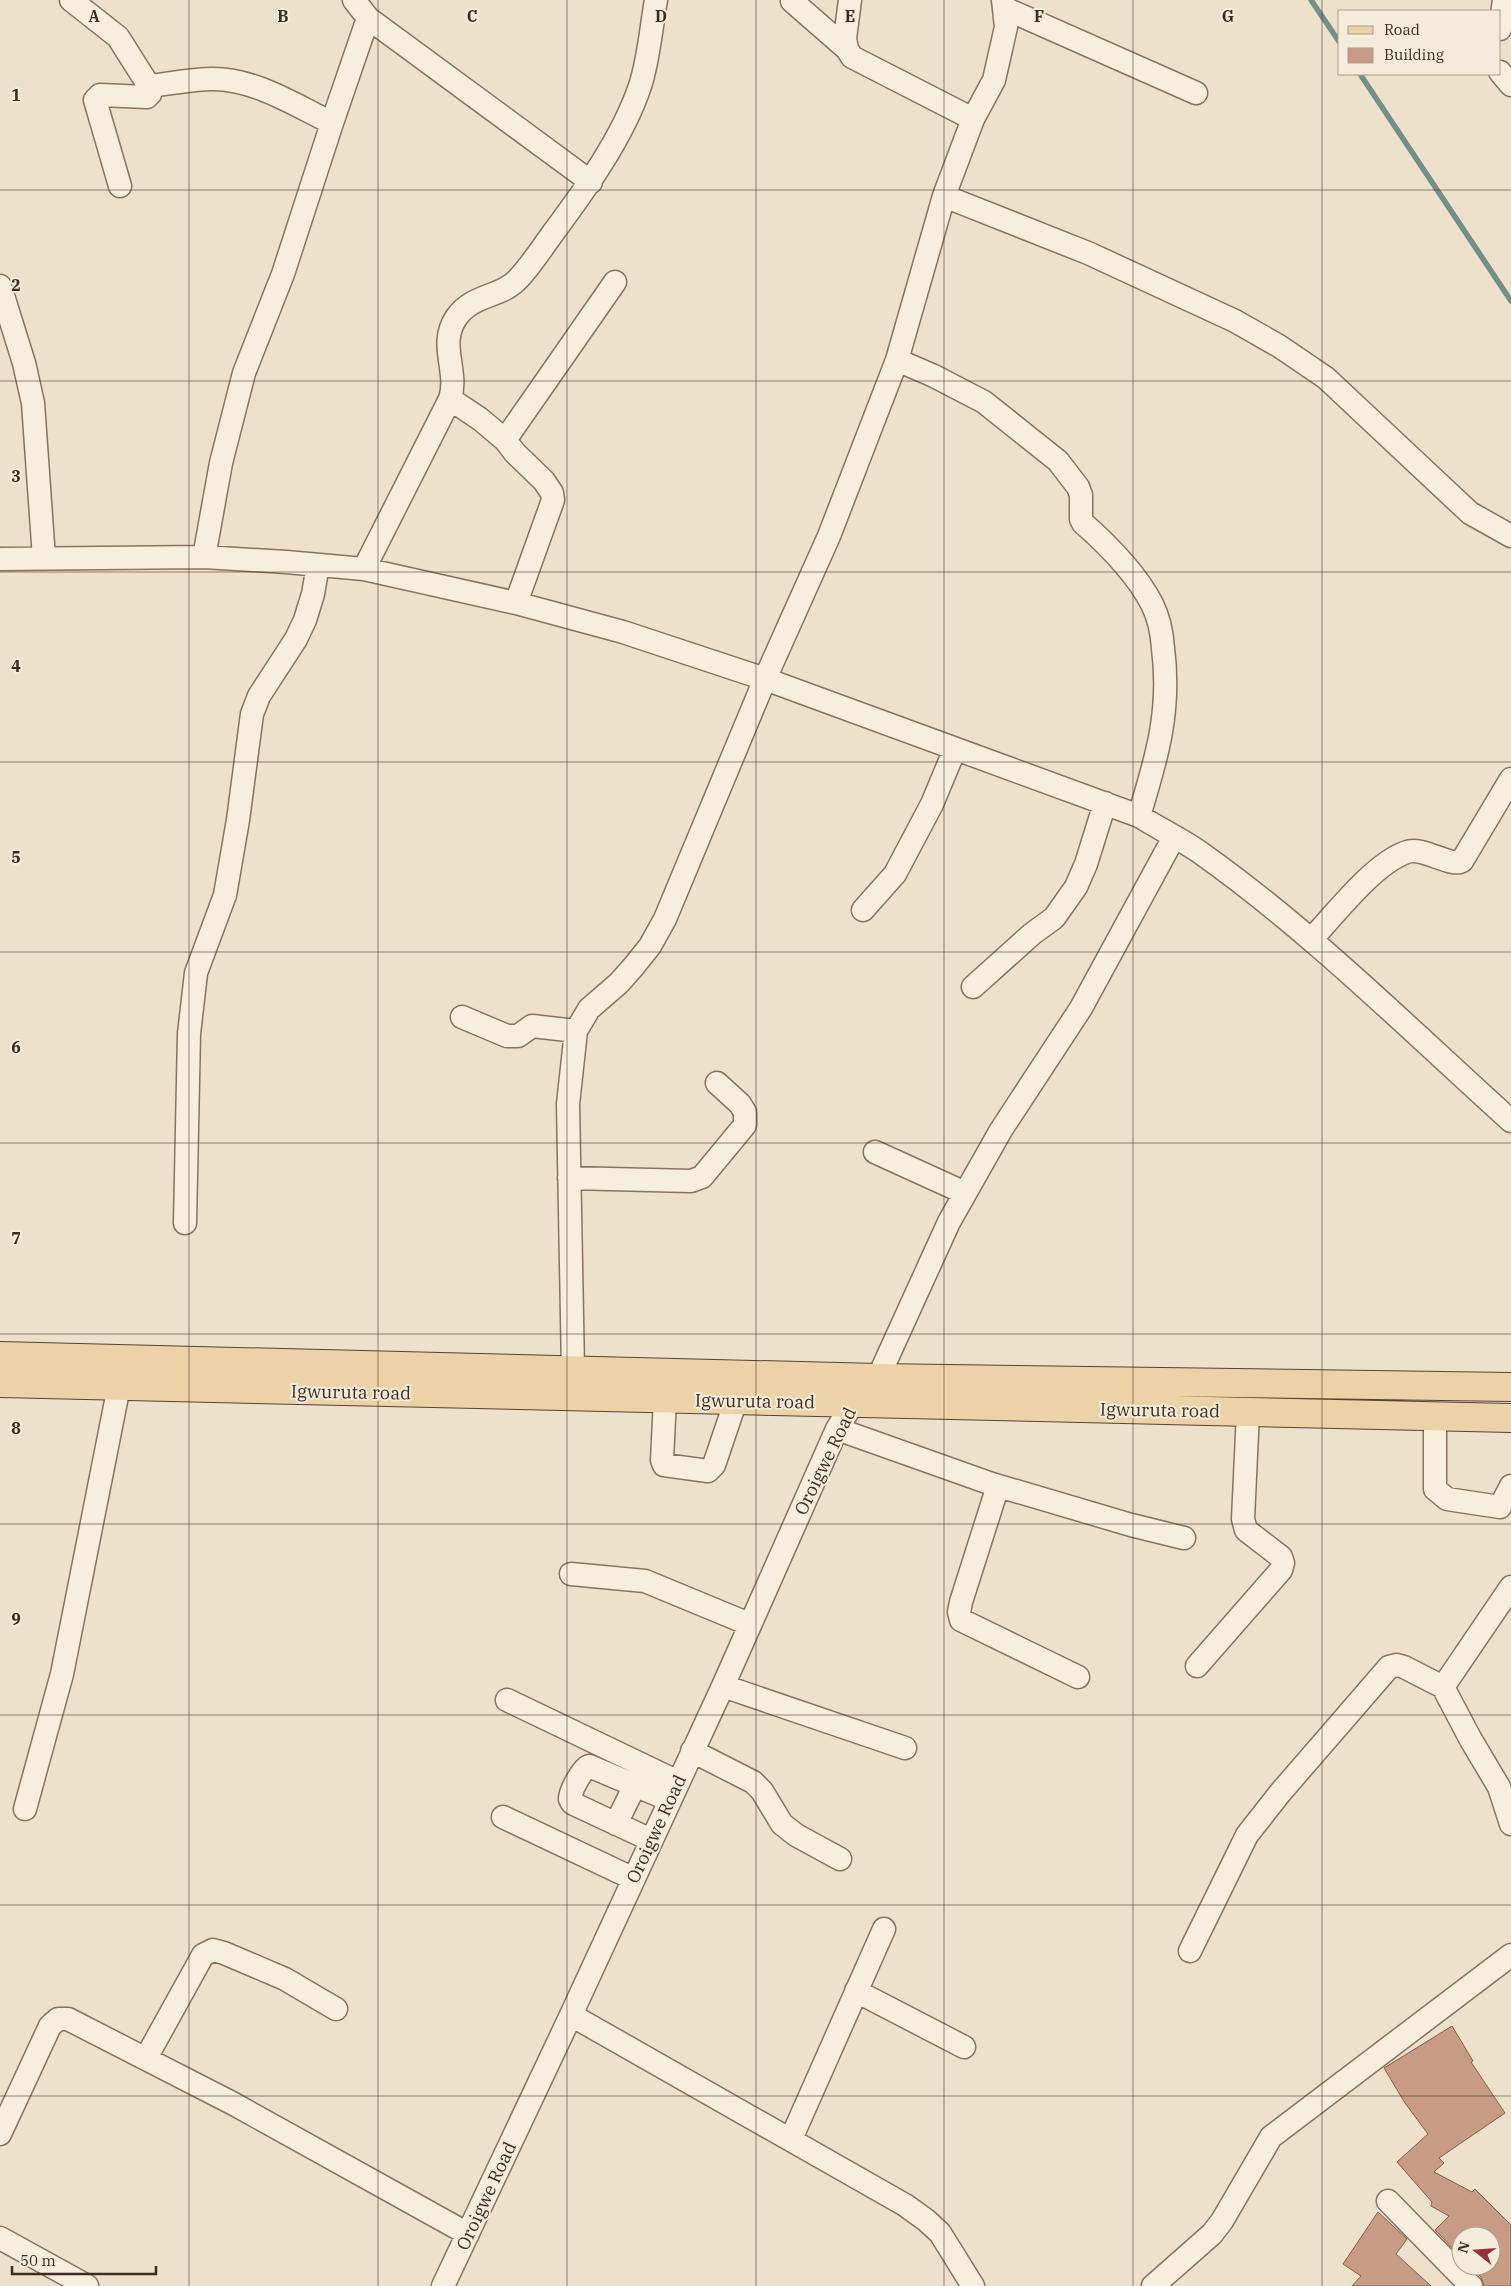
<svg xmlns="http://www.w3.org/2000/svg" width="1511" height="2286" viewBox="0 0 1511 2286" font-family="'IBM Plex Serif',serif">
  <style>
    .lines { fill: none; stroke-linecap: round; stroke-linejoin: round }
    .stream { stroke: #729087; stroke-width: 5.5 }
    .building { fill: #c89c84; stroke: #865d47 }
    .minor-casing { stroke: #897360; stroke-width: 25 }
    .major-casing { stroke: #574233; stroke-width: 30 }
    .minor { stroke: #f7eede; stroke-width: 22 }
    .major { stroke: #ecd3a7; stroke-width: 28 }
    .grid { fill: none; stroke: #3a2d22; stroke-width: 1; stroke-opacity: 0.55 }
    .labels { text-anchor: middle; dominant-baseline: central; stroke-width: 4; stroke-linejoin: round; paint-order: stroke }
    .street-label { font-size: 18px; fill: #3a2d22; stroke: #f4ebda }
    .grid-label { font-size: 16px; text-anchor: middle; font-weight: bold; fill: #3a2d22; stroke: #f4ebda; stroke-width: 4; stroke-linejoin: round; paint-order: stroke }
  </style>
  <rect width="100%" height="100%" fill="#ede1cb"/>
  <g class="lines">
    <path class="stream" d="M1311,0L1340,43
      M1360,74L1511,301"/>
  </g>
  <path class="building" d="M1452,2026L1473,2061L1471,2062L1505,2113L1439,2158L1444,2163L1434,2172L1472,2192L1475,2189L1511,2225V2286H1484L1481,2277L1470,2266H1491V2236H1461V2257L1435,2230L1449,2216L1431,2206L1432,2202L1397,2162L1428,2134L1405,2103L1384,2068Z
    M1378,2212L1407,2239L1396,2254L1431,2286H1352L1361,2276L1343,2264Z"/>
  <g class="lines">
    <g class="minor-casing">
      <path id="minor" d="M71,0L118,37L149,86L150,94L147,97L100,95L95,100L120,186
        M354,0L368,18L591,182
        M792,1L847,49L852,57L973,119
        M1004,8L1196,93
        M1500,29L1504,0
        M847,49L845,38L850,0
        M1500,72L1511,85
        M149,86C170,84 192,79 213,79C255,79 295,105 332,123
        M944,196L1088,253L1235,321L1279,346L1326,378L1470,513L1511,536
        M0,286L24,363L33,403L44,558
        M897,360L934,376L984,402L1058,461L1078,487L1081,495V519L1083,523C1109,546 1136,573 1152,604C1159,618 1162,633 1163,648C1171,711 1157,757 1139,816
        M450,399L480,419L505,440L515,453L544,481L552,493L553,500L516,603
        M505,440L615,282
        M204,557L221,463L244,373L283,274L332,123L368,18
        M0,559L204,557L286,562L364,569L516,603L623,632L765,679L1139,816C1158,828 1179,838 1198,851C1310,930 1409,1029 1511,1121
        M364,569L450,399C459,371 438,345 456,318C473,293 502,298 519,278C532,264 542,248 553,233C585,190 623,137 640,86C649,59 651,28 656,0
        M863,910L895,874L932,804L955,749
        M1311,940C1335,914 1374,863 1407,852C1422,846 1452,868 1462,861L1511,779
        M973,987L1032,934L1054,918L1076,887L1086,864L1105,803
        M462,1017L507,1036H518L532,1026L576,1031
        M875,1152L965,1193
        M569,1178L691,1181L702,1177L745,1125V1112L740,1104L717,1083
        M185,1223L189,1034L196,973L225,895L238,820L252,714L259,696L296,639L305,620L313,594L318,565
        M573,1370L568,1104L576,1031L589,1009L619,983L634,966L650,946L665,919L765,679L829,536L897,360L944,196L973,119L994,80L1006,27L1003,0
        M665,1399L662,1460L664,1465L708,1471L714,1465L736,1400
        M1435,1416V1489L1447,1499L1500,1507L1511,1486
        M837,1429L992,1484L996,1492L961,1602L959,1612L961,1620L1078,1677
        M992,1484L1131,1525L1184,1538
        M571,1574L645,1581L749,1624
        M1197,1666L1281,1570L1283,1563L1281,1557L1246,1530L1243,1519L1248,1412
        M723,1686L905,1748
        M1443,1687L1511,1587
        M507,1700L678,1782
        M692,1751L753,1782L762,1791L782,1824L796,1835L840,1859
        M25,1809L62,1674L119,1386
        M503,1817L634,1879
        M616,1824L635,1785
        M651,1840L576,1805C573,1804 571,1802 570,1799C569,1793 583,1767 589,1766L670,1800
        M1190,1951L1247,1835L1280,1793L1389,1667L1397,1665L1404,1667L1443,1687L1471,1740L1499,1787L1511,1824
        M856,1991L964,2047
        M571,2015L905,2205L926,2220L940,2233L973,2286
        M146,2058L203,1955L213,1950L224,1953L285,1979L336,2009
        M0,2134L50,2026L58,2019H68L232,2103L468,2234
        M791,2139L884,1929
        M1388,2201L1471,2286
        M0,2238L87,2286
        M443,2286L571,2015L723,1686L837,1429L853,1403L878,1378L949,1222L1001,1130L1081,1008L1174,837
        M1153,2286L1212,2234L1222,2221L1271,2137L1511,1955"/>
    </g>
    <g class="major-casing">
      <path id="major" d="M0,1356L878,1378L1511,1387
        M0,1383L1511,1418"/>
    </g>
    <use href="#minor" class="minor"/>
    <use href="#major" class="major"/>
  </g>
  <path class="grid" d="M189,0V2286M378,0V2286M567,0V2286M756,0V2286M944,0V2286M1133,0V2286M1322,0V2286M0,190H1511M0,381H1511M0,572H1511M0,762H1511M0,952H1511M0,1143H1511M0,1334H1511M0,1524H1511M0,1715H1511M0,1905H1511M0,2096H1511"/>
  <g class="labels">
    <g class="street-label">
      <text transform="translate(351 1392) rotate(1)">Igwuruta road</text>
      <text transform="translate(755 1401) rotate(1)">Igwuruta road</text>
      <text transform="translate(1160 1410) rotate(1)">Igwuruta road</text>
      <text transform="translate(825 1461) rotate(-64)">Oroigwe Road</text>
      <text transform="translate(656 1829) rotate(-65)">Oroigwe Road</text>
      <text transform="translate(486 2196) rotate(-65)">Oroigwe Road</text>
    </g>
  </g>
  <g class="grid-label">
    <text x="94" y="22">A</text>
    <text x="283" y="22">B</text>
    <text x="472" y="22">C</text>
    <text x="661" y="22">D</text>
    <text x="850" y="22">E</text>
    <text x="1039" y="22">F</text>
    <text x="1228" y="22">G</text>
    <text x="16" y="101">1</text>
    <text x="16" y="291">2</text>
    <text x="16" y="482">3</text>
    <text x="16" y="672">4</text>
    <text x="16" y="863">5</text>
    <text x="16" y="1053">6</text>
    <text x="16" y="1244">7</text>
    <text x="16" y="1434">8</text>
    <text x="16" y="1625">9</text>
  </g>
  <rect x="1338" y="10" width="162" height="65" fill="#f4ebda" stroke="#aa9f90"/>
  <rect x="1348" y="26" width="25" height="8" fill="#ecd3a7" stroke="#aa9f90"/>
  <text x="1384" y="35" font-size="15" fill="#3a2d22">Road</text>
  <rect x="1348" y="48" width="25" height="15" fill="#c89c84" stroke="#aa9f90"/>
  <text x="1384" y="60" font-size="15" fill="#3a2d22">Building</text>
  <g transform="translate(1476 2251) rotate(287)"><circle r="24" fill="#f4ebda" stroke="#aa9f90"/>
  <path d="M0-4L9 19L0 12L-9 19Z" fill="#94343a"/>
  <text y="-8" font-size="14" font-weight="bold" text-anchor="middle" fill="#3a2d22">N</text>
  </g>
  <path d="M12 2266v8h144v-8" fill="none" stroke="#3a2d22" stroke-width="2.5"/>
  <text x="20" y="2266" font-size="15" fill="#3a2d22" stroke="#f4ebda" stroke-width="4" paint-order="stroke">50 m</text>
</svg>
